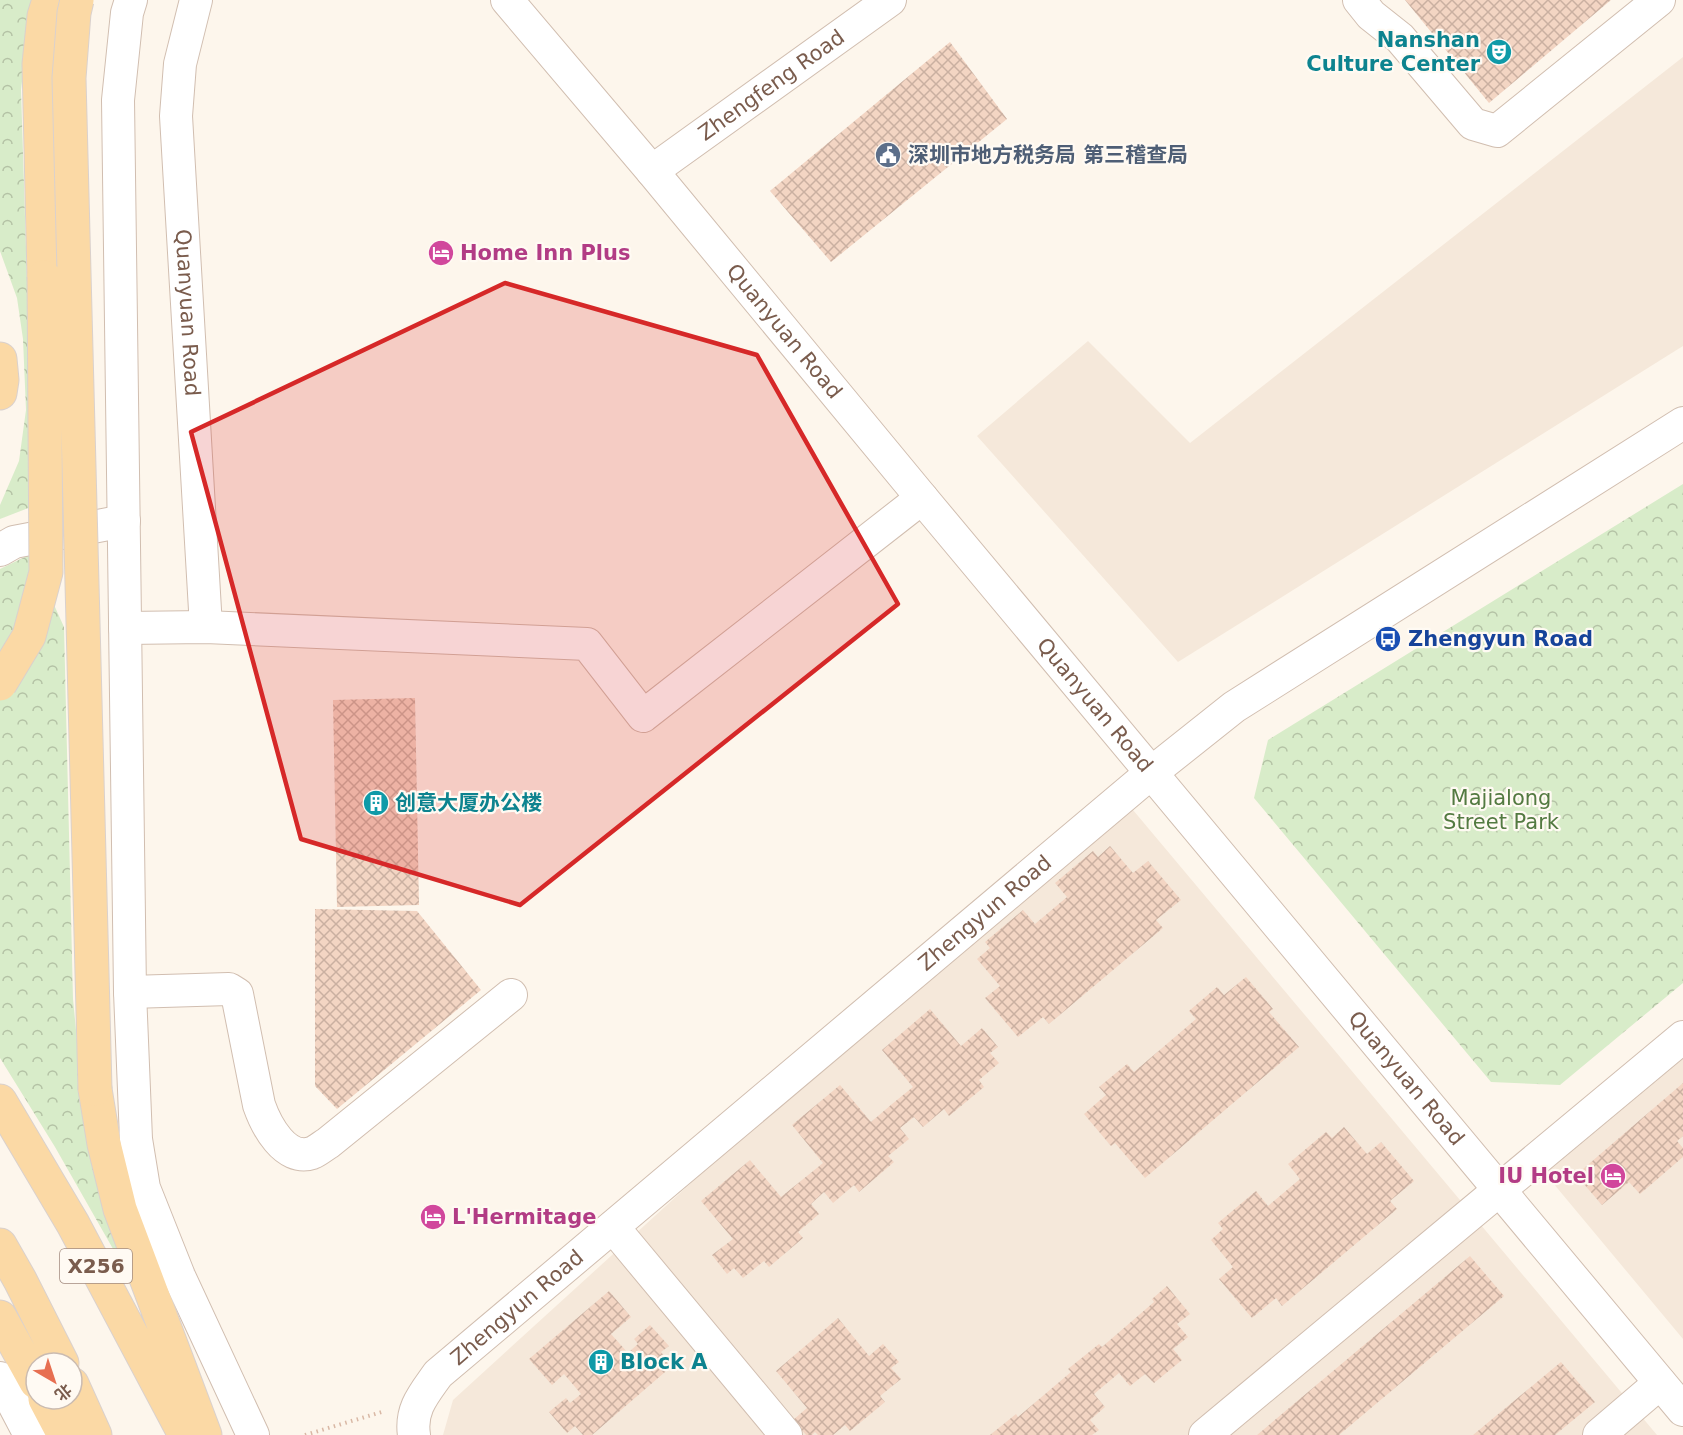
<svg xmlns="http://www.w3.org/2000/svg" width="1683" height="1435" viewBox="0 0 1683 1435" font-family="'DejaVu Sans','Noto Sans SC',sans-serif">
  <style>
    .residential { fill: #f5e8da }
    .forest { fill: url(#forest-crowns) }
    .building { fill: url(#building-cross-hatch) }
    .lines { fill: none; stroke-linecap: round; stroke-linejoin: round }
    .minor-casing { stroke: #d1beb0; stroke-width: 34 }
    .major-casing { stroke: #dad1cd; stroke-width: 35 }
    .path { stroke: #d9b8a5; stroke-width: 4; stroke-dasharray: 1.5 4.5; stroke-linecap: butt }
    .minor { stroke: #fff; stroke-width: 32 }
    .major { stroke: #fbd9a5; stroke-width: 33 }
    .major-bridge-casing { stroke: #dad1cd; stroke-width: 35; stroke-linecap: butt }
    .major-bridge { stroke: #fbd9a5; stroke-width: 33 }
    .marked { fill: #d62828; fill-opacity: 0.2; stroke: #d62828; stroke-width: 4.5; stroke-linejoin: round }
    .labels { text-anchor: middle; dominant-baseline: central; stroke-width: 4.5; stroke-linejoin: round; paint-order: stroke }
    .shield { fill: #fffaf3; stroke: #a28b7f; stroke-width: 1.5 }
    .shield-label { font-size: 20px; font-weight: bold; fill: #7a5c4d }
    .culture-label { font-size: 21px; font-weight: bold; fill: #0d838f; stroke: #fffaf3; text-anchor: start }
    .street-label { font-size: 21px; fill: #7a5c4d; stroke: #fffaf3 }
    .service-label { font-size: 21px; font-weight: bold; fill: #4e5e75; stroke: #fffaf3; text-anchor: start }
    .hotel-label { font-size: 21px; font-weight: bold; fill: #b23c85; stroke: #fffaf3; text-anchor: start }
    .transit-label { font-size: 21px; font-weight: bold; fill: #164399; stroke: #fffaf3; text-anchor: start }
    .park-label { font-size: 21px; fill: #537a41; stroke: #fffaf3 }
  </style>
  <defs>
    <pattern id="forest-crowns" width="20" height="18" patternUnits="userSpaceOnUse" patternTransform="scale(1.5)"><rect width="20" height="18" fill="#d8ecc9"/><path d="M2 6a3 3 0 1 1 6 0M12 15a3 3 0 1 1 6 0" fill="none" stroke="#b4c2a5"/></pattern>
    <pattern id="building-cross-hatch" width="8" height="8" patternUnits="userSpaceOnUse" patternTransform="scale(1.5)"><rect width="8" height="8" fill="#f3d5c3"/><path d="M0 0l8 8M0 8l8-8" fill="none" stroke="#cab0a1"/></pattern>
  </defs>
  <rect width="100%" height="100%" fill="#fdf6ec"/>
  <path class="residential" d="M1683,57V346L1178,662L977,436L1088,341L1190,443Z
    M1133,810L1657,1435H443L453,1400L815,1070Z
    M1683,1054V1339L1543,1171Z"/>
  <path class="forest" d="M0,0H35L28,29L21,90L30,375L31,507L0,519V505L19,461L26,410L23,339L17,298L0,251Z
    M1683,484V983L1560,1085L1491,1082L1254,798L1268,740Z
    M31,554L64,627L73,999L84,1113L133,1284L55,1147L0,1058V569Z"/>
  <path class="building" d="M1405,0H1611L1489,103Z
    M950,42L1007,119L831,262L770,191Z
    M415,698L419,905L337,907L333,700Z
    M1110,846L1133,873L1148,861L1181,900L1156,920L1163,928L1049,1024L1043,1017L1018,1037L985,998L1000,986L977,959L990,948L985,942L1023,910L1035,924L1067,897L1055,883L1093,851L1098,857Z
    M315,909L417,911L481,990L337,1109L315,1086Z
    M1246,977L1273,1009L1269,1012L1299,1047L1145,1178L1115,1143L1111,1146L1084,1114L1106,1095L1099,1087L1127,1064L1134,1072L1196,1019L1189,1011L1217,987L1224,995Z
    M930,1009L961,1046L982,1028L998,1047L990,1053L999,1063L979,1080L984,1087L949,1116L944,1109L923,1127L914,1117L900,1128L909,1139L888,1156L894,1162L859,1192L854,1185L833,1203L824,1192L811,1204L819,1214L798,1232L803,1238L769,1267L764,1261L743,1278L734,1268L727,1274L712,1255L733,1239L701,1201L750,1160L781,1197L823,1163L792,1125L840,1085L871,1122L892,1104L913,1087L882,1050Z
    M1683,1083V1136L1677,1141L1683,1148V1157L1640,1194L1629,1182L1602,1205L1576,1175Z
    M1344,1127L1367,1154L1381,1142L1414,1181L1390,1201L1397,1209L1282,1306L1276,1298L1252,1318L1219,1279L1233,1267L1211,1240L1223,1229L1218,1223L1256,1191L1268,1206L1300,1179L1288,1164L1326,1132L1332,1138Z
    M1470,1256L1504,1296L1339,1435H1257Z
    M1167,1286L1190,1314L1177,1324L1188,1337L1173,1349L1182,1360L1154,1383L1145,1374L1130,1386L1119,1373L1094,1394L1105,1407L1090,1420L1099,1430L1092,1435H990L1016,1414L1018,1417L1071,1372L1068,1369L1099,1344L1102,1347L1154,1302L1152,1299Z
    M609,1291L631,1317L611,1334L628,1353L638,1344L634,1339L650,1325L669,1346L661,1352L672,1366L592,1435H583L575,1426L567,1433L549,1412L566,1398L570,1403L581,1394L564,1374L552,1385L529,1359Z
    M838,1318L869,1356L883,1344L899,1362L891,1368L901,1379L880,1396L885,1402L850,1431L845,1425L833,1435H818L815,1432L812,1435H806L793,1420L807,1408L776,1371Z
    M1561,1362L1595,1402L1555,1435H1473Z"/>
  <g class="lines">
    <g class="minor-casing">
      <g id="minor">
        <path d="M131,0L127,13L118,100L130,992L136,1139L144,1188L179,1276L253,1435"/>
        <path id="s1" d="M196,0L180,64L176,116L206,627"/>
        <path id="s2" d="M507,0L652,171L922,498L1683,1410"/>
        <path d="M1359,0L1371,15L1400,38L1473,124L1497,131L1659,0"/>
        <path id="s3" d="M652,171L890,0"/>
        <path d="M0,550L14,542L124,521"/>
        <path d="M125,628L206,627L587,644L643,716L922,498"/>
        <path d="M130,992L229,989L237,994L259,1105C266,1125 285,1162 312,1153C317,1151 323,1146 328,1143L511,995"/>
        <path d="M613,1227L786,1435"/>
        <path d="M0,1378L30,1435"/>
        <path id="s4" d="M414,1435C410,1409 424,1394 438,1374L1151,773L1234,707L1683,423"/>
        <path d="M1205,1435L1683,1037"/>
        <path d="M1599,1435L1660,1383"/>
      </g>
    </g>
    <g class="major-casing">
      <path id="major" d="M44,277L39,64L44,16L49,0
        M0,359L2,380L0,393
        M95,1089L104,1144L120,1209L205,1435
        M0,1101L73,1224L185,1435
        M0,1245L20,1280L62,1363
        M0,1317L36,1382
        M72,1384L95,1435
        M45,1399L64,1435"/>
    </g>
    <path class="path" d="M305,1435L385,1411"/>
    <use href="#minor" class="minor"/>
    <use href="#major" class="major"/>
    <g class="major-bridge-casing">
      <path id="major-bridge" d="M77,0L74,13L69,78L95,1089
        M0,684L29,636L46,572L44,277"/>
    </g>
    <use href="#major-bridge" class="major-bridge"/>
  </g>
  <path class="marked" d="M505,283L757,355L898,604L520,905L301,839L191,432Z"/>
  <defs>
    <g id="theatre-disc" transform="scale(1.35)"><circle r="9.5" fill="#0f9aa8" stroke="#fffaf3"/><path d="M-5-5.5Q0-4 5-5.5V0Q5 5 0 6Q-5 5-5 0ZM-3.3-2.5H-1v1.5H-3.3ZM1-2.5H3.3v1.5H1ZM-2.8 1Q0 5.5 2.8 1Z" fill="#fff"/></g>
    <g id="civic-disc" transform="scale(1.35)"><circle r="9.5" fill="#5c6f8a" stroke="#fffaf3"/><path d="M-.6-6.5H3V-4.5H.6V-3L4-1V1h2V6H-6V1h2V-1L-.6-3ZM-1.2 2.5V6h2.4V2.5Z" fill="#fff"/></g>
    <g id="hotel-disc" transform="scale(1.35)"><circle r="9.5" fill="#d1479c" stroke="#fffaf3"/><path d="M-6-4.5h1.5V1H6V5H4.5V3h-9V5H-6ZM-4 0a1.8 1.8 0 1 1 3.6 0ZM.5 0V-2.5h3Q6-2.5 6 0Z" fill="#fff"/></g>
    <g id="bus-disc" transform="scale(1.35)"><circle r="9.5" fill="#1a4fb4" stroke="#fffaf3"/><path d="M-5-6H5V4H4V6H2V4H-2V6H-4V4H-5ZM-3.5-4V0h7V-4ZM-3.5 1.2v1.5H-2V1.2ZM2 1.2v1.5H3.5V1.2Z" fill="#fff"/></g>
    <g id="building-disc" transform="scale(1.35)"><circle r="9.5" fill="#0f9aa8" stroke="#fffaf3"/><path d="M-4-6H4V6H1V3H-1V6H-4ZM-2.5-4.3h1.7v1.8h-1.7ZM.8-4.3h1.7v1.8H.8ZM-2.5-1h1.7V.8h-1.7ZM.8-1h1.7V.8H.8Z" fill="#fff"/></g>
  </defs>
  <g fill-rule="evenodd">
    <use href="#theatre-disc" x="1499" y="52"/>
    <use href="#civic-disc" x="888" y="155"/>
    <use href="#hotel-disc" x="441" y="253"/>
    <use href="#bus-disc" x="1388" y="639"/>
    <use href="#building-disc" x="376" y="803"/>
    <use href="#hotel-disc" x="1613" y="1176"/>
    <use href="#hotel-disc" x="433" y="1217"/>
    <use href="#building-disc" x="601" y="1362"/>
  </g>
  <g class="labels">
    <rect class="shield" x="60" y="1249" width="72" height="34" rx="4.5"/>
    <g class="shield-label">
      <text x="96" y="1266">X256</text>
    </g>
    <g class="culture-label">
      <text x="1480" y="40" text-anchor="end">Nanshan<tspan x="1480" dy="24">Culture Center</tspan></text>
      <text x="395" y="803">创意大厦办公楼</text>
      <text x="620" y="1362">Block A</text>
    </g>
    <g class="street-label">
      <text stroke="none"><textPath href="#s3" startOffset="147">Zhengfeng Road</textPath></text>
      <text stroke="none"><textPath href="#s1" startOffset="315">Quanyuan Road</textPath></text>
      <text stroke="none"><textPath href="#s2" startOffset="432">Quanyuan Road</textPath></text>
      <text stroke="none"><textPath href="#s2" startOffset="918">Quanyuan Road</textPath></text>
      <text stroke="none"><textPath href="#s4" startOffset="783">Zhengyun Road</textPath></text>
      <text stroke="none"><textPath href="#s2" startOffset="1404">Quanyuan Road</textPath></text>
      <text stroke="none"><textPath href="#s4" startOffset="171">Zhengyun Road</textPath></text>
    </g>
    <g class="service-label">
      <text x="908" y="155">深圳市地方税务局 第三稽查局</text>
    </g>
    <g class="hotel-label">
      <text x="460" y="253">Home Inn Plus</text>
      <text x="1594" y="1176" text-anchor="end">IU Hotel</text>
      <text x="452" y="1217">L'Hermitage</text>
    </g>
    <g class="transit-label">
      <text x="1408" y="639">Zhengyun Road</text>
    </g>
    <g class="park-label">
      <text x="1501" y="798">Majialong<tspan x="1501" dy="24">Street Park</tspan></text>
    </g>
  </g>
  <g transform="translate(54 1381) rotate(141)"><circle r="28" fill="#fffaf3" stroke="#cabbb1" stroke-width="1.5"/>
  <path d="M0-4.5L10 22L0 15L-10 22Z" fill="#e76f51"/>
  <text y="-9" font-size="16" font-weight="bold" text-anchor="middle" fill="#7a5c4d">北</text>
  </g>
</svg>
